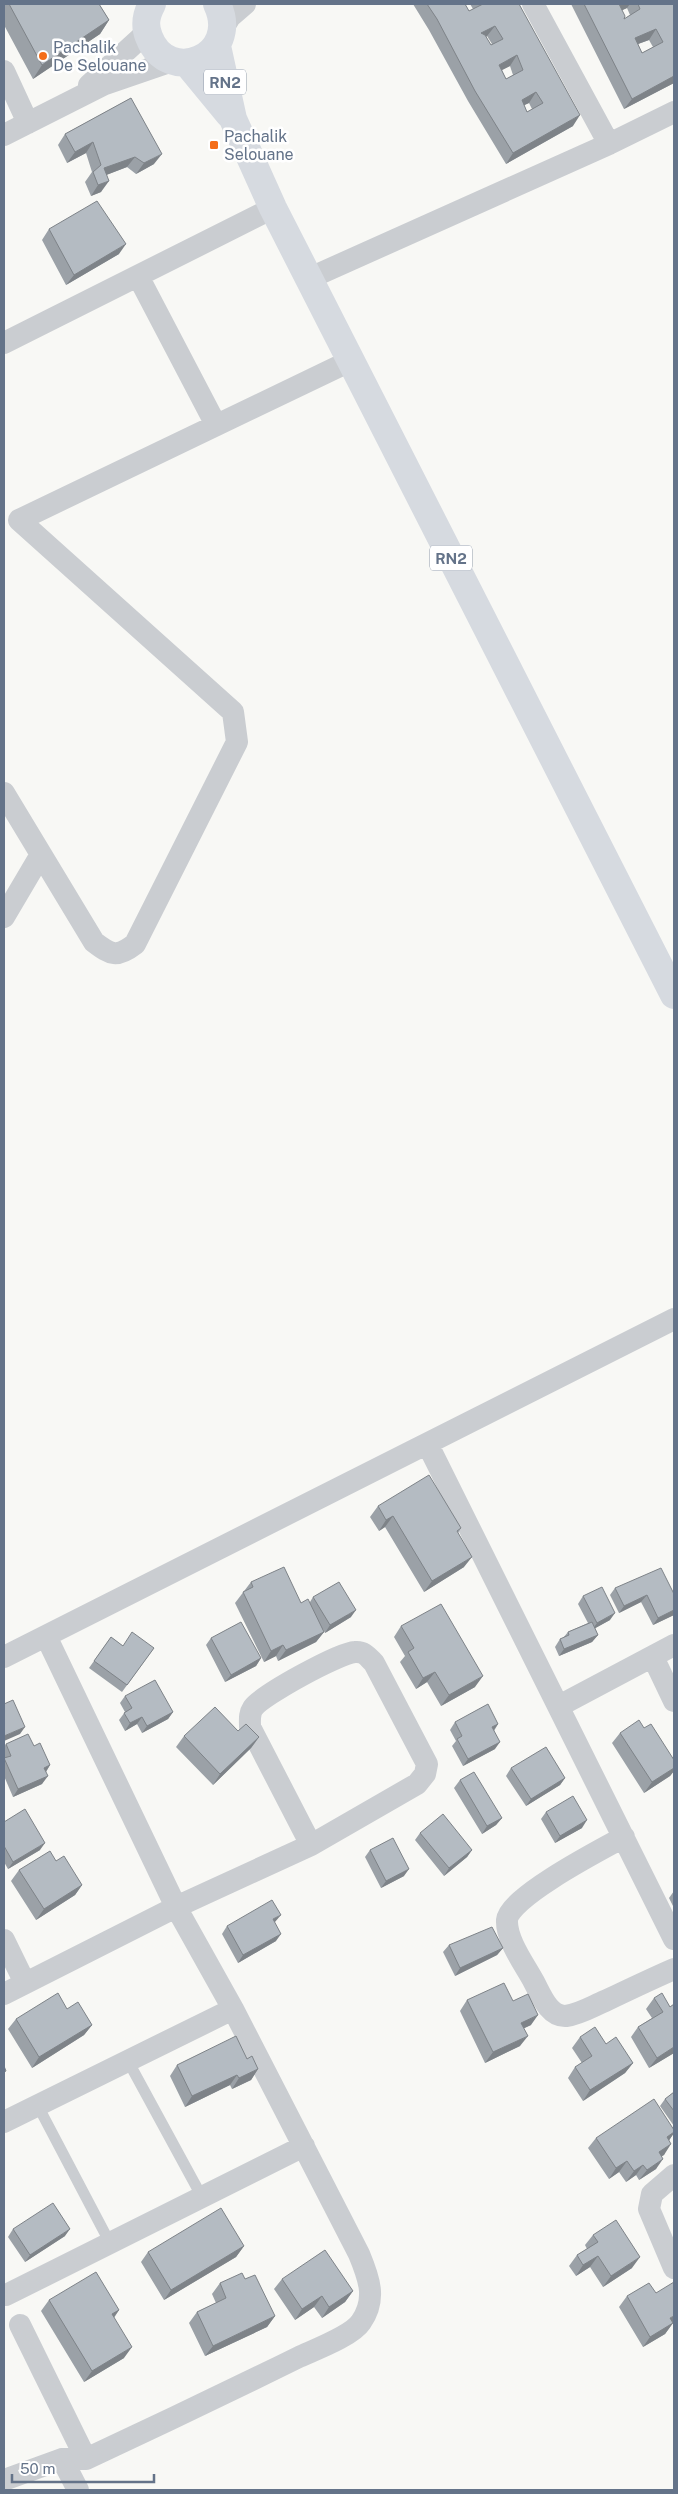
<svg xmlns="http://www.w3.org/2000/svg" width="678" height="2494" viewBox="0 0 678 2494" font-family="'Public Sans',sans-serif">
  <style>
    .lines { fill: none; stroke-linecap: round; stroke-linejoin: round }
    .lane { stroke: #cacdd1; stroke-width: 11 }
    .street { stroke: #cacdd1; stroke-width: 22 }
    .highway { stroke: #d6dae0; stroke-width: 28 }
    .wall { fill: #9ba1a7; fill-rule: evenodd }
    .shaded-wall { fill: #7e8388 }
    .building { fill: #b4bbc2; stroke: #7e8388; fill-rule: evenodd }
    .poi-dot { fill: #f46d19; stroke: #fff; stroke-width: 2 }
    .labels { text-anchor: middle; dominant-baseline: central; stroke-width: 5; stroke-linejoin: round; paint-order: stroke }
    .shield { fill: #fff; stroke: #929dac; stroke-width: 1 }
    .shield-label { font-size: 15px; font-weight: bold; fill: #647389 }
    .poi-label { font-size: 16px; fill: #647389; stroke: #fff; text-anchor: start }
  </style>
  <rect width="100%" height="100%" fill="#f8f8f5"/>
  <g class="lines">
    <path class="lane" d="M128,2061L202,2197
      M38,2106L110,2243"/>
    <path class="street" d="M533,4L609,144
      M223,28L230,17L245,4
      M4,71L28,123
      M89,85L147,32
      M4,135L105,84L172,61
      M138,276L216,425
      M310,278L609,144L674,112
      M4,343L273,208
      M4,793L94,942C111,955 117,958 135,944L237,742L233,712L19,520L350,361
      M4,917L40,856
      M428,1445L674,1939
      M4,1657C227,1544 450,1431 674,1319
      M653,1657L674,1701
      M559,1706L674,1645
      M624,1837C602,1849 509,1897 507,1920C506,1940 525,1965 534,1982C541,1995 549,2017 566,2016C580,2014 593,2006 605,2001C628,1990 651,1979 674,1969
      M4,1940L25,1983
      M4,1994L176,1907L311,1845L417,1784L425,1774L427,1764L374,1663C368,1657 364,1651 355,1652C339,1653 262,1695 253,1708C249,1714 250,1720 250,1727L311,1845
      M4,2122L233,2009
      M674,2175L652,2194L649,2209L674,2268
      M6,2295L304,2146
      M20,2325L86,2459
      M62,2459L78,2490
      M4,2480L62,2459H86C157,2426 228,2392 299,2357C314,2350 352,2336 361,2322C377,2299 369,2278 359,2254L233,2009L176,1907L46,1636"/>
    <path class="highway" d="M152,4C146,15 144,25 149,37C168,87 242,57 217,4
      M217,46L233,119L273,208L674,995
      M187,63L229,114"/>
  </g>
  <path class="wall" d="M4,4H99L109,20L100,34L33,79L4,25Z
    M413,4H465L469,11L473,9L470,4H519L573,126L506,164L468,101L429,30ZM487,36L492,44L491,45L486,37ZM510,66L513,75L506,79L502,70ZM529,103L532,109L527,112L524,105Z
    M571,4H674V83L624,109ZM627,8L630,15L624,19L622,10ZM649,40L653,47L642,53L638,44Z
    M131,98L154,164L136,174L127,167L106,175L101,192L91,196L85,182L92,172L86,153L67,163L58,145L65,134Z
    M49,229L119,254L66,285L42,240Z
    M378,1506L461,1528L458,1533L464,1567L424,1592L385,1527L379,1531L370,1517Z
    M251,1582L301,1603L310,1602L313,1597L351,1617L325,1633L323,1629L324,1632L316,1642L278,1661L276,1656L264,1662L235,1603Z
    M615,1588L674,1594V1615L653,1625L641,1602L619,1613L610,1595Z
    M583,1596L610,1620L595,1628L598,1635L592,1642L559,1656L555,1647L560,1639L563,1638L568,1632L588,1623L578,1604Z
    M401,1626L475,1687L441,1706L427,1682L416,1689L400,1662L405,1656L394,1637Z
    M111,1637L123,1646L154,1648L122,1692L89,1668Z
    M211,1638L261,1658L256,1666L225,1682L206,1645Z
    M125,1696L173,1712L168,1719L142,1733L137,1724L125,1731L119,1720L125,1712L120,1703Z
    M455,1722L498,1724L494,1731L495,1749L463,1766L452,1746L456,1741L450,1730Z
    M238,1731L259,1737L251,1748L213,1785L176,1747L184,1736Z
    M620,1733L674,1768V1771L670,1776L644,1793L612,1743Z
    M6,1744L34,1746L50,1765L46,1772L42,1784L13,1797L4,1776V1747Z
    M511,1768L565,1778L560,1785L526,1806L506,1776Z
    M460,1780L502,1818L496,1825L482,1834L454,1788Z
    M546,1812L582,1828L555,1843L541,1819Z
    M4,1822L40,1850L8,1869L4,1862Z
    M420,1833L472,1850L467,1857L444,1876L415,1840Z
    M370,1850L404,1876L381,1888L365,1857Z
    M56,1861L82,1885L75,1895L36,1920L11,1881L19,1870Z
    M674,1891V1908L669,1898Z
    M275,1923L276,1941L238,1963L222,1934L227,1926Z
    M449,1945L503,1948L497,1955L455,1976L443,1952Z
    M654,1998L670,2007L674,2004V2053L649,2068L631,2037L638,2027L652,2018L646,2009Z
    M467,2000L513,2001L531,2025L524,2028L520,2046L485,2063L460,2011Z
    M16,2019L92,2025L84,2035L32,2068L8,2029Z
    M580,2037L606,2044L633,2063L625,2073L583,2101L568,2078L575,2067L582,2063L572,2048Z
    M247,2059L258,2069L251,2080L232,2089L230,2085L185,2107L170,2076L177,2065Z
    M674,2092V2126L660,2106L665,2099Z
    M674,2130V2133L669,2140L664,2155L661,2156L656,2169L639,2180L636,2175L626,2182L619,2172L609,2179L588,2148L596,2138Z
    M13,2229L65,2236L25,2262L8,2237Z
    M593,2235L632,2268L603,2287L590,2267L576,2276L569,2266L577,2255L587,2249L585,2245Z
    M244,2246L236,2257L164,2300L141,2262L148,2252Z
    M245,2279L275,2316L267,2327L205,2356L189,2323L197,2312L216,2303L212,2294L220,2283Z
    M282,2279L353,2291L345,2302L322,2318L314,2307L295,2320L274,2289Z
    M627,2296L673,2323L665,2334L643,2347L619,2307Z
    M49,2300L119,2310L114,2318L124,2358L84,2382L41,2311Z"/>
  <path class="shaded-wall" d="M619,4H630L627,8L612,15Z
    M109,20L100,34L33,79L42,65Z
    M495,26L487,36L474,44L481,33Z
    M656,29L649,40L627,48L635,38Z
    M517,55L510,66L492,75L499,65Z
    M674,76V83L624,109L632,99Z
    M536,92L529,103L514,110L522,100Z
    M580,115L573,126L506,164L513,153Z
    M93,142L86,153L67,163L75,152Z
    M162,154L154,164L136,174L144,163Z
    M135,157L127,167L96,179L104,168Z
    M109,181L101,192L91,196L98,185Z
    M126,244L119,254L66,285L74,275Z
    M393,1516L385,1527L379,1531L386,1520Z
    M472,1557L464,1567L424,1592L432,1581Z
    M647,1595L641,1602L619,1613L624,1606Z
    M356,1610L351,1617L325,1633L330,1625Z
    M674,1610V1615L653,1625L658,1618Z
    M615,1613L610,1620L592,1630L597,1623Z
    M324,1632L316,1642L278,1661L286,1650Z
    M598,1635L592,1642L559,1656L564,1649Z
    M283,1645L276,1656L264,1662L271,1651Z
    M261,1658L256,1666L225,1682L231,1675Z
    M435,1672L427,1682L416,1689L423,1678Z
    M483,1676L475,1687L441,1706L449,1695Z
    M173,1712L168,1719L142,1733L147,1726Z
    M142,1717L137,1724L125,1731L130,1723Z
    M498,1724L493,1731L492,1727Z
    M25,1727L20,1734L4,1741V1736Z
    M259,1737L251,1748L213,1785L220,1774Z
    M500,1742L495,1749L463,1766L468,1759Z
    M50,1765L45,1773L44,1768Z
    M674,1768V1771L670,1776L644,1793L652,1782Z
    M48,1776L42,1784L13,1797L18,1789Z
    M565,1778L560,1785L526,1806L531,1799Z
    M502,1818L496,1825L482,1834L487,1826Z
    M587,1820L582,1828L555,1843L560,1836Z
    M45,1843L40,1850L8,1869L13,1862Z
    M472,1850L467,1857L444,1876L449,1868Z
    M409,1869L404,1876L381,1888L386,1881Z
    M82,1885L75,1895L36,1920L44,1909Z
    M281,1915L275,1922L268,1926L273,1919Z
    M281,1934L276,1941L238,1963L243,1955Z
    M503,1948L497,1955L455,1976L460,1968Z
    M538,2015L531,2025L514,2033L521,2023Z
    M92,2025L84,2035L32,2068L39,2057Z
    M528,2036L520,2046L485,2063L493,2052Z
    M674,2047V2053L649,2068L657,2058Z
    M633,2063L625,2073L583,2101L590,2090Z
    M258,2069L251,2080L232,2089L239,2078Z
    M237,2075L230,2085L185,2107L192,2096Z
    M674,2132V2133L668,2142L667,2137Z
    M671,2144L664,2155L651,2163L659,2152Z
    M663,2159L656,2169L639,2180L647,2170Z
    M627,2161L619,2172L609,2179L616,2168Z
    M643,2165L636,2175L626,2182L634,2171Z
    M70,2229L65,2236L25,2262L30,2255Z
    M244,2246L236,2257L164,2300L171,2290Z
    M598,2256L590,2267L576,2276L583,2265Z
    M640,2257L632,2268L603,2287L611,2276Z
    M353,2291L345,2302L322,2318L329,2307Z
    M322,2296L314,2307L295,2320L302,2309Z
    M119,2310L111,2321L112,2314Z
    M275,2316L267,2327L205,2356L213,2346Z
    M674,2316V2322L663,2329L670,2318Z
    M673,2323L665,2334L643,2347L650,2337Z
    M132,2347L124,2358L84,2382L92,2371Z"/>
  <path class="building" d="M9,4H99L109,20L42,65Z
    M427,4H465L469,11L483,4H519L580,115L513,153L475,91L437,19ZM495,26L503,39L491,45L485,35L481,33ZM517,55L523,70L506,79L499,65ZM536,92L543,103L527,112L522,100Z
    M584,4H621H619L625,16L624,19L640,9L638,4H674V76L632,99ZM656,29L663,42L642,53L635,38Z
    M131,98L162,154L144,163L135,157L104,168L109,181L98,185L93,172L101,165L93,142L75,152L65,134Z
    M97,201L126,244L74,275L49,229Z
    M429,1475L461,1528L457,1531L472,1557L432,1581L393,1516L386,1520L378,1506Z
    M284,1567L301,1603L308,1599L324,1632L286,1650L283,1645L271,1651L243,1592L253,1587L251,1582Z
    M661,1568L674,1594V1610L658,1618L647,1595L624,1606L615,1588Z
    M339,1582L356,1610L330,1625L313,1597Z
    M602,1587L615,1613L597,1623L583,1596Z
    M441,1604L483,1676L449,1695L435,1672L423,1678L408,1652L414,1648L401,1626Z
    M241,1622L261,1658L231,1675L211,1638Z
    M592,1622L598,1635L564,1649L560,1639L569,1635L568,1632Z
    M132,1632L154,1648L127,1685L94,1661L111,1637L123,1646Z
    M155,1680L173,1712L147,1726L142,1717L130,1723L124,1713L132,1708L125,1696Z
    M13,1700L25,1727L4,1736V1704Z
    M488,1704L498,1724L492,1727L500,1742L468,1759L457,1739L462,1736L455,1722Z
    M215,1707L238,1731L246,1724L259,1737L220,1774L184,1736Z
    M639,1720L644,1728L651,1724L674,1760V1768L652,1782L620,1733Z
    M28,1734L34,1746L40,1743L50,1765L44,1768L48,1776L18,1789L4,1758L11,1756L6,1744Z
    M546,1747L565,1778L531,1799L511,1768Z
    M474,1772L502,1818L487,1826L460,1780Z
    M573,1796L587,1820L560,1836L546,1812Z
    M25,1809L45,1843L13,1862L4,1846V1822Z
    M443,1814L472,1850L449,1868L420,1833Z
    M393,1838L409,1869L386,1881L370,1850Z
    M50,1851L56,1861L64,1856L82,1885L44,1909L19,1870Z
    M272,1900L281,1915L273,1919L281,1934L243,1955L227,1926Z
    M492,1927L503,1948L460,1968L449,1945Z
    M504,1983L513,2001L528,1994L538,2015L521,2023L528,2036L493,2052L467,2000Z
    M58,1993L67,2009L78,2002L92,2025L39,2057L16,2019Z
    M662,1993L670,2007L674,2004V2047L657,2058L638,2027L663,2012L654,1998Z
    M595,2027L606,2044L616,2037L633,2063L590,2090L575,2067L592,2056L580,2037Z
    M236,2036L247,2059L252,2056L258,2069L239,2078L237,2075L192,2096L177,2065Z
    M4,2066L6,2071L4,2072Z
    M674,2092V2111L665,2099Z
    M654,2099L674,2130V2132L667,2137L671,2144L659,2152L663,2159L647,2170L643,2165L634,2171L627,2161L616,2168L596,2138Z
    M53,2203L70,2229L30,2255L13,2229Z
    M221,2208L244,2246L171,2290L148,2252Z
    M616,2220L640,2257L611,2276L598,2256L583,2265L577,2255L598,2242L593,2235Z
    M325,2250L353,2291L329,2307L322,2296L302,2309L282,2279Z
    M96,2272L119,2310L112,2314L132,2347L92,2371L49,2300Z
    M242,2273L245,2279L255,2275L275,2316L213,2346L197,2312L226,2298L220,2283Z
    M674,2282V2316L670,2318L673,2323L650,2337L627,2296L649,2283L656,2293Z"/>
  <g class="poi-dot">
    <circle cx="43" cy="56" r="5"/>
    <rect x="209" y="140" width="10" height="10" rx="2.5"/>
  </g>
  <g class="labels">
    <g class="shield">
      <rect x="204" y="69.5" width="42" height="25" rx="4"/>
      <rect x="430" y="545.5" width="42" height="25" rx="4"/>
    </g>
    <g class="shield-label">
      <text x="225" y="82">RN2</text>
      <text x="451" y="558">RN2</text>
    </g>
    <g class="poi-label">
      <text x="53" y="47">Pachalik<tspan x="53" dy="18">De Selouane</tspan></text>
      <text x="224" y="136">Pachalik<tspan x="224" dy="18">Selouane</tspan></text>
    </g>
  </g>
  <rect width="678" height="2494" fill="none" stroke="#647389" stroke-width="10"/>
  <path d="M12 2474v8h142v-8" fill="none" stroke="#647389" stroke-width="2.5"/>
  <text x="20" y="2474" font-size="15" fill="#647389" stroke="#ffffff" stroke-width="4" paint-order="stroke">50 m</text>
</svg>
